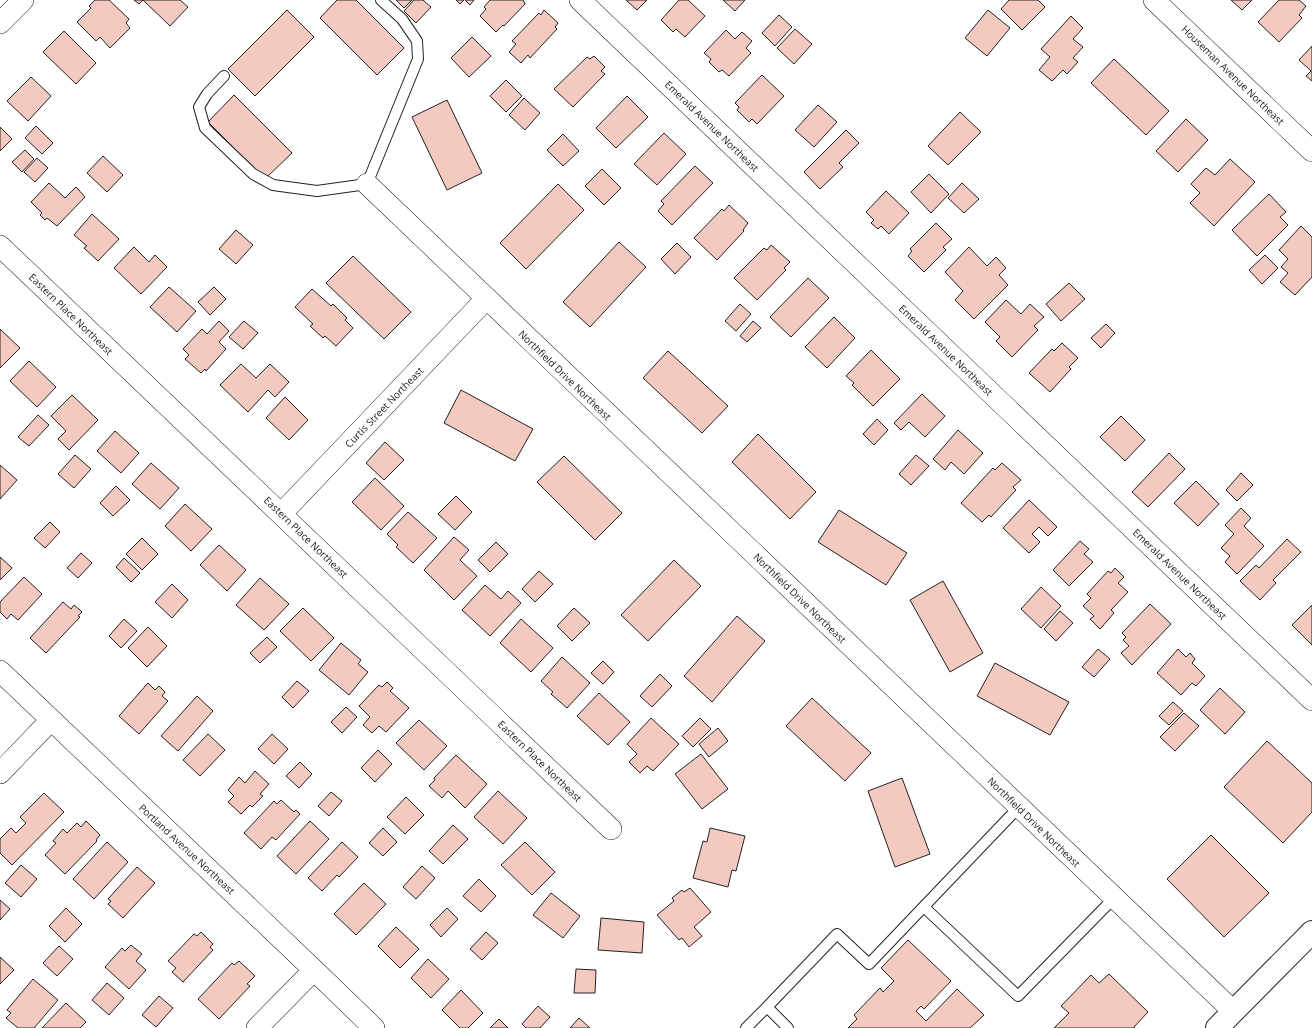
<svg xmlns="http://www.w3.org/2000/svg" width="1312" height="1028" viewBox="0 0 1312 1028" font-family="'Open Sans',sans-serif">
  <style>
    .building { fill: #f3c9c0; stroke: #222 }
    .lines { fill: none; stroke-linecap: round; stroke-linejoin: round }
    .lane-casing { stroke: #222; stroke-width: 12 }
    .street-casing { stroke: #222; stroke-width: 22 }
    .secondary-casing { stroke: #222; stroke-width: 24 }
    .lane { stroke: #fff; stroke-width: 10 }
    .street { stroke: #fff; stroke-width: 21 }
    .secondary { stroke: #fff; stroke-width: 22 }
    .labels { text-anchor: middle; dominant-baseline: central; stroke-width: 3; stroke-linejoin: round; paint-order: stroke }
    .street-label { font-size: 10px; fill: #222; stroke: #fff }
  </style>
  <rect width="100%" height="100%" fill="#fff"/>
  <path class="building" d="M95,0H109L129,19L126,23L130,28L110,48L100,37L96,41L77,22L91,8L89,6Z
    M134,0H143L139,4Z
    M143,0H180L188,7L170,26Z
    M337,0H356L404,48L377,75L320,18Z
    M396,0H412L404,8Z
    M414,0H423L431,7L416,23L404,11Z
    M456,0H464L460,4Z
    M465,0H474L470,5Z
    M490,0H523L525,4L504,26L503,25L496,32L480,16L486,9L484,7Z
    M626,0H647L637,10Z
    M679,0H688L705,16L685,37L676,29L673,32L661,20Z
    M723,0H745L735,11Z
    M1009,0H1038L1045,7L1022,30L1001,9Z
    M1231,0H1252L1242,10Z
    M1279,0H1299L1306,6L1299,15L1302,18L1279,42L1258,22Z
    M287,10L314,37L255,96L228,69Z
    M544,10L558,23L555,27L557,29L530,58L528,55L521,63L509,52L516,44L512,41L539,13L541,15Z
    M988,10L1010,28L987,56L965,38Z
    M779,15L792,27L775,46L762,33Z
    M1071,16L1083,28L1073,39L1083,47L1073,58L1078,62L1067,74L1063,70L1052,81L1039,70L1050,57L1041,49Z
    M795,29L812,44L794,64L777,48Z
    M726,30L735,39L742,32L752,41L746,48L751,53L729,76L722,70L719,72L709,62L711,59L704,53Z
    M64,31L96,63L76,84L43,52Z
    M472,37L491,56L469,77L451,58Z
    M1312,46V81L1306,76L1311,71L1299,60Z
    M594,56L605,67L601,71L605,74L573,107L554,89L587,57L590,59Z
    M1114,59L1169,111L1146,135L1091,83Z
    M762,75L784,96L757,124L752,119L749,122L737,110L739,107L735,103Z
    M31,77L51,96L28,121L7,101Z
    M506,80L522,96L506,112L490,96Z
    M234,95L292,153L265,179L208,122Z
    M627,96L648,117L616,148L596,128Z
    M524,98L540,113L525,130L509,115Z
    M447,100L482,173L447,190L412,117Z
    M818,105L837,122L814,147L795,130Z
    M960,112L981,132L948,165L928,146Z
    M1186,119L1208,140L1178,172L1156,151Z
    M36,126L53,143L42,154L25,138Z
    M0,127L12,139L0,151Z
    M846,130L859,143L839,163L843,167L820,189L804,172Z
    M664,133L686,154L657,185L634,164Z
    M563,134L579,151L563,166L547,150Z
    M25,150L34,159L22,172L12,162Z
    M103,156L123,175L107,192L87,173Z
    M37,158L48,168L35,182L24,172Z
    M1230,159L1255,182L1214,226L1190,203L1200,193L1191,184L1206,168L1215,175Z
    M695,166L713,183L672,225L658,211L664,204L661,201Z
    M602,169L621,188L604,205L585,186Z
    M929,174L949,194L931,213L911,192Z
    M49,183L65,198L76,187L85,197L57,226L47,218L45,220L40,215L42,213L31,202Z
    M962,183L979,199L964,213L948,198Z
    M558,184L584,210L526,269L500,243Z
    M886,191L909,213L889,234L881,226L878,229L871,223L874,220L866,212Z
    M1269,194L1286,212L1280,217L1288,225L1257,256L1232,230Z
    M729,205L748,223L743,230L744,231L717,260L694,238L722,209L724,211Z
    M92,214L119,239L98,261L84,248L87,246L74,235Z
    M936,223L952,239L943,247L946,250L924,272L908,256L912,251L910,249Z
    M1301,226L1312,237V277L1295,295L1280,282L1288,273L1281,267L1288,259L1279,250Z
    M236,230L253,245L236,264L219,249Z
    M619,242L646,267L590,327L563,302Z
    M677,243L691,257L675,274L661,259Z
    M771,245L790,262L784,268L786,270L757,300L734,278L764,248L767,250Z
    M134,247L149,262L155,255L167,267L141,294L114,268Z
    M969,247L987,266L996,257L1006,268L999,275L1008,285L974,319L955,300L963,291L945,272Z
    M1265,255L1278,268L1262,284L1249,270Z
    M353,256L411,312L384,339L326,283Z
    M808,278L829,298L791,337L770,317Z
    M1069,283L1085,299L1061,321L1046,304Z
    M169,287L196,311L177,332L150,307Z
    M214,287L226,299L210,315L198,302Z
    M312,289L331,306L333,304L347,318L345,320L353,328L336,346L325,336L323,338L310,326L313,324L295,307Z
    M1006,300L1021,314L1030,304L1044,317L1034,326L1038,330L1012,357L996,341L1000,337L985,322Z
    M740,304L751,314L736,331L725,321Z
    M834,317L855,338L827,368L805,347Z
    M219,321L229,331L219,342L226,349L206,371L205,369L201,373L185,359L189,355L183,349L202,329L207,334Z
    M244,321L258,333L243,349L229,337Z
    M753,321L761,328L747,342L740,336Z
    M1106,324L1115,333L1101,348L1091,338Z
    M0,329L20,348L0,368Z
    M1062,343L1078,358L1069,367L1071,369L1050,392L1029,373L1052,349L1054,351Z
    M871,350L900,379L873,406L852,385L854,383L846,376Z
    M668,351L728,406L702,433L643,378Z
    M29,361L56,387L37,407L10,381Z
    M241,364L256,378L270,364L289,382L275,397L268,390L248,412L220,385Z
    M461,390L533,429L515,461L444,423Z
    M922,394L945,416L925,437L909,422L901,430L894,423Z
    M72,395L98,420L69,450L58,439L66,431L51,416Z
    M285,397L308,420L289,440L266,418Z
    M38,415L49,425L29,446L18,437Z
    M1121,416L1145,440L1125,461L1100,437Z
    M877,419L888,430L874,445L863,434Z
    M958,430L983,453L964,474L951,462L945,470L933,459Z
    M115,431L139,453L121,473L97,451Z
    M758,434L816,492L790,519L732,462Z
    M385,442L404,460L384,480L366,463Z
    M1169,453L1185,469L1148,507L1132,492Z
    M75,455L91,469L74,488L58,474Z
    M916,455L929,466L911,485L899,474Z
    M564,456L622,513L595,540L537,482Z
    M151,463L179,488L160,509L132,484Z
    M1002,463L1021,480L1013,487L1016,490L991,517L989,515L982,522L961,503L993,468L995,470Z
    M0,465L17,480L0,499Z
    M1241,473L1253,485L1237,501L1226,490Z
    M375,478L404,506L381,530L352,502Z
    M1196,481L1219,504L1198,526L1174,503Z
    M116,486L130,500L113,516L100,503Z
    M456,496L472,512L455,530L438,514Z
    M1029,500L1057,527L1048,536L1039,527L1032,534L1040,542L1029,553L1003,528Z
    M185,504L212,529L191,551L165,526Z
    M1241,508L1251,518L1244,526L1264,546L1237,574L1225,562L1230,556L1221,548L1234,534L1225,525Z
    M839,510L907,553L886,585L818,542Z
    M408,512L437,538L413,563L396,547L398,545L387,534Z
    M50,522L60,532L45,548L34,538Z
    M454,537L469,550L460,560L477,576L454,600L424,570Z
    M142,538L158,554L142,570L126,554Z
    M1287,539L1301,552L1273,580L1276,583L1260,600L1240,581L1256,565L1259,568Z
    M1080,541L1089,549L1084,554L1093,562L1069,586L1053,570Z
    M496,542L508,554L490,572L478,560Z
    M219,545L246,570L227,591L200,565Z
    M81,553L92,563L78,578L67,568Z
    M0,557L12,568L0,580Z
    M124,558L140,573L131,582L116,567Z
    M674,560L701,586L648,641L621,615Z
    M1115,568L1124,577L1118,583L1128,592L1111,610L1114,613L1100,629L1090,619L1094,616L1083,606L1091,598L1087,594L1108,571L1111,573Z
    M539,571L553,584L535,602L522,589Z
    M24,577L42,594L18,620L11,614L7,619L0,612V602Z
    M260,578L289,604L264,630L236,605Z
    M943,581L983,653L950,672L910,600Z
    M172,584L188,600L172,618L155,602Z
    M485,585L501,599L508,591L521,603L490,636L462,610Z
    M1041,587L1061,606L1041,628L1021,609Z
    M63,602L71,609L74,605L82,612L78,616L80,617L46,653L30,638Z
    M1150,604L1171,624L1132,665L1121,653L1129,646L1123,640L1126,637L1122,633Z
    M1312,605V645L1292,625Z
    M303,608L334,638L311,661L280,631Z
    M574,608L590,623L572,641L557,626Z
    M1060,611L1073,623L1056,641L1044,629Z
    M737,616L765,641L712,702L684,676Z
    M124,619L137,631L121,648L109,636Z
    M521,619L553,648L531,672L500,643Z
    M148,627L167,646L147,667L128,648Z
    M267,637L277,647L260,663L250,653Z
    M341,643L361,660L358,664L368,672L349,695L319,670Z
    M1098,649L1110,659L1094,677L1082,667Z
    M1178,649L1186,657L1190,653L1195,659L1192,663L1205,676L1196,686L1192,683L1181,695L1157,673Z
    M562,657L590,683L567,708L551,694L553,692L541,681Z
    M603,661L614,672L603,684L591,673Z
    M995,663L1069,702L1050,735L977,696Z
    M660,674L672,686L652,707L640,696Z
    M297,681L309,691L293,708L282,697Z
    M387,682L393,688L390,691L409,708L386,732L379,726L372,733L363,725L370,717L359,706L379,685L382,687Z
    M148,683L155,690L159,686L165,692L162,696L168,701L139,734L119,716Z
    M1220,688L1245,712L1225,734L1200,710Z
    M599,693L630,722L608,745L577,716Z
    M197,696L213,711L178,751L161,736Z
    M812,698L871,753L845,781L786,726Z
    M1173,702L1183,711L1169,725L1159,716Z
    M346,707L357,717L342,733L331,722Z
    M1184,713L1199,726L1175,751L1160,737Z
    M651,718L679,744L653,771L647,766L640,773L629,762L637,754L627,744Z
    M700,718L711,729L693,747L682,736Z
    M419,720L447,746L424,770L396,743Z
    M718,728L728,741L709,757L699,744Z
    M208,734L225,750L200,776L183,760Z
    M272,734L288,749L274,764L258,749Z
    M1267,741L1312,783V812L1283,843L1224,787Z
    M378,750L392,764L375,782L361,768Z
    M701,754L728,789L702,809L675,774Z
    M456,755L487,784L465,808L448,791L442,798L429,786L435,780L434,778Z
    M300,762L312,774L299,788L286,776Z
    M255,771L269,784L260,794L263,796L252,807L250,805L241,814L228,802L234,796L228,790L239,777L245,783Z
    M902,778L930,854L895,867L868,791Z
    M498,791L527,818L503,844L474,817Z
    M331,792L342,801L329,816L318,806Z
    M44,793L64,812L12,865L0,853V839L11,828L16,833L26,823L20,817Z
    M406,797L424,815L405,834L387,817Z
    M281,800L294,812L296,810L300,814L276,840L272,837L261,849L244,833L274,801L277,804Z
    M86,821L100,835L96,840L97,841L65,874L45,855L56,843L53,841L63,829L67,833L77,823L81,827Z
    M310,821L329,839L296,874L277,856Z
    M453,825L468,839L443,864L429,851Z
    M383,828L397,842L383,856L369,843Z
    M710,828L745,836L736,871L732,870L728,887L693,878L703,841L707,842Z
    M1211,835L1269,893L1224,937L1167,879Z
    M107,842L128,862L94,899L73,879Z
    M342,842L358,857L339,877L337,875L322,891L308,878Z
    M525,842L555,872L532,895L501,865Z
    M21,865L37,879L21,897L5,883Z
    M422,866L435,878L416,899L403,887Z
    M137,867L155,883L123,918L108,904L111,901L108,899Z
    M479,879L496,896L481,912L463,896Z
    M364,883L386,904L356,935L334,914Z
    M690,888L711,912L694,927L702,936L689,947L682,938L679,940L657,915L674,901L672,898L682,890L684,892Z
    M551,893L580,916L563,938L533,915Z
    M0,900L10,909L0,920Z
    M66,908L82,924L65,942L49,926Z
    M447,908L458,919L441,937L430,925Z
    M601,918L644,922L642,953L598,950Z
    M396,927L419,949L400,968L378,946Z
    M201,932L213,944L210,947L213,950L183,982L172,972L176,968L168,961L194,934L197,936Z
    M486,932L498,943L482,960L470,949Z
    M908,940L951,981L924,1009L921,1006L916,1011L926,1021L957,989L984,1015L970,1028H848L857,1019L854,1015L880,988L883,992L894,981L881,968Z
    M131,945L142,954L136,961L146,970L129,989L105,967L122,948L125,951Z
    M59,946L73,959L57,976L43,963Z
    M0,957L14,970L0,984Z
    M428,959L449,979L431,998L411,978Z
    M239,961L255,976L247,984L250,986L219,1019L198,999L232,963L234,965Z
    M576,969L596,970L595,993H574Z
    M1109,974L1148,1012L1134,1027L1135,1028H1054L1069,1013L1061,1006L1091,975L1099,983Z
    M33,979L58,1000L34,1028H18L6,1018L11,1013L7,1010Z
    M107,983L124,998L109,1015L92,1000Z
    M461,990L483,1013L468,1028H460L442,1010Z
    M159,996L173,1008L156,1027L142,1015Z
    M66,1003L86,1022L80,1028H42Z
    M538,1006L550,1017L540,1028H526L522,1024Z
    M579,1018L590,1028H570Z
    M499,1019L508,1028H490Z"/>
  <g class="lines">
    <g class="lane-casing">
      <path id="lane" d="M224,76L207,94L199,107L205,128L253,174L273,185L317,191L367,184L418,59L417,41L402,19L381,0
        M924,907L1018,996L1114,898
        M746,1028L767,1007
        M788,1028L767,1007L837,934L869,964L1019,807"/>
    </g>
    <g class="street-casing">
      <path id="street" d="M580,0L1312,700
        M1154,0L1312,151
        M0,23L23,0
        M367,184L1233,1011
        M0,246L611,829
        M281,514L486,299
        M0,671L314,970L374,1028
        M0,773L51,720
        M257,1028L314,970"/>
    </g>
    <g class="secondary-casing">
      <path id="secondary" d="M1217,1028L1312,932"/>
    </g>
    <use href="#lane" class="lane"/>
    <use href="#street" class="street"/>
    <use href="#secondary" class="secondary"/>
  </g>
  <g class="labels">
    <g class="street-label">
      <text transform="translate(1233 75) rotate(44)">Houseman Avenue Northeast</text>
      <text transform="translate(712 126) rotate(44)">Emerald Avenue Northeast</text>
      <text transform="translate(71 314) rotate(44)">Eastern Place Northeast</text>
      <text transform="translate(946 350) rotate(44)">Emerald Avenue Northeast</text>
      <text transform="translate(565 375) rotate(44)">Northfield Drive Northeast</text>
      <text transform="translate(384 407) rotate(-46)">Curtis Street Northeast</text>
      <text transform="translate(306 537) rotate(44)">Eastern Place Northeast</text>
      <text transform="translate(1180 574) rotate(44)">Emerald Avenue Northeast</text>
      <text transform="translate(800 598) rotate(44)">Northfield Drive Northeast</text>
      <text transform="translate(540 761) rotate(44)">Eastern Place Northeast</text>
      <text transform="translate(1034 822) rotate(44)">Northfield Drive Northeast</text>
      <text transform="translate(187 849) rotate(43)">Portland Avenue Northeast</text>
    </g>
  </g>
</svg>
